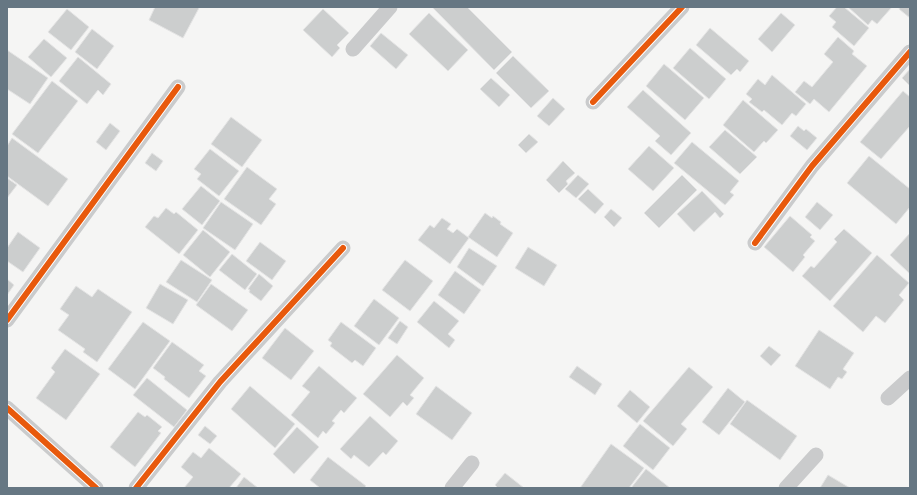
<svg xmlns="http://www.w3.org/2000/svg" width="917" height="495" viewBox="0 0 917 495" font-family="'DM Sans',sans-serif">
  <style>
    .building { fill: #cccece; stroke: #e4e4e4 }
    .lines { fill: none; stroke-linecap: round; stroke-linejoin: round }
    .street { stroke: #cacbcc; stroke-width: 15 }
    .cycleway-casing { stroke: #fff; stroke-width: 8 }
    .cycleway { stroke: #e8590c; stroke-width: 6 }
  </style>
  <rect width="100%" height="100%" fill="#f5f5f4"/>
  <path class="building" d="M155,7H197L199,8L183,38L149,20Z
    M432,7H467L512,52L494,70Z
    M837,7H844L869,28L854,46L832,27L836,22L829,16Z
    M848,7H892L877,24L872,20L868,25Z
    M900,7H910V18L899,9Z
    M67,9L89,27L71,50L48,32Z
    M323,9L349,33L337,45L340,48L332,57L303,30Z
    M429,13L468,50L448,71L409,34Z
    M781,13L795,25L772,52L758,39Z
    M710,28L749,61L740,72L737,69L731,75L696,45Z
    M92,29L114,46L97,69L75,52Z
    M381,33L408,55L396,69L370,46Z
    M838,37L854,51L852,54L867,66L829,112L814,99L810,104L795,92L804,81L812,87L833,62L824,54Z
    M44,39L67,58L51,77L28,57Z
    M690,48L726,79L709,99L673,68Z
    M7,50L48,78L30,104L7,89Z
    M513,56L549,91L531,108L496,73Z
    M78,57L111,84L103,95L98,90L87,104L59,81Z
    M664,64L704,98L685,120L646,86Z
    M910,69V86L902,78Z
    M772,75L806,104L796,116L792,113L782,125L764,110L762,112L749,102L752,99L746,94L758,79L765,85Z
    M491,78L510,95L499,107L480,89Z
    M52,81L78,101L38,153L12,134Z
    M643,90L691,133L671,155L655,141L660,136L627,107Z
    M903,91L910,97V126L881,159L860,142Z
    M553,98L565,109L549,126L537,116Z
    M743,100L778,130L766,143L764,141L754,152L723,125Z
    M231,117L262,140L242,167L211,144Z
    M110,123L120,131L106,150L96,142Z
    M798,126L804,131L806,129L817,138L807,150L790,136Z
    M725,130L757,157L740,174L709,147Z
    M529,134L538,142L526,153L518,145Z
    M12,138L68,179L48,206L7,176V146Z
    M692,142L739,181L730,192L734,195L725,205L674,163Z
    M649,146L674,168L653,191L628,169Z
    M210,149L239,171L219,196L197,179L201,174L194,169Z
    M152,153L163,161L156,171L145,163Z
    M869,156L910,189V207L896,224L847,183Z
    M563,161L575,173L566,181L568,184L559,193L546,180Z
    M247,167L277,189L269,199L276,204L261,225L224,199Z
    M578,175L589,184L576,198L565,189Z
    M682,175L697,190L659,228L644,213Z
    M7,178L17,185L7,198Z
    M201,186L220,201L202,225L182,209Z
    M588,189L604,204L595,214L578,199Z
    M702,191L724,214L720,218L715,212L694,232L677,214Z
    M221,202L253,224L235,250L203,228Z
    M817,202L833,215L820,230L805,217Z
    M166,208L174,214L176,212L198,230L179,254L145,227L154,216L158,218Z
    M611,209L622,218L614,227L604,217Z
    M485,213L492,218L493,216L501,222L500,224L513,233L497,257L468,237Z
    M790,216L812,235L810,237L815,241L803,255L805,257L793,272L764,247Z
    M442,218L451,224L447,229L453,233L457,229L469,238L450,264L418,240L430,225L434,228Z
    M844,229L872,253L830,301L802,276L811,266L814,268L837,242L834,239Z
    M203,230L230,252L210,277L183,255Z
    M18,232L40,248L23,272L7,261V248Z
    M910,233V274L890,255Z
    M260,242L286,261L272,280L246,261Z
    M528,247L557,265L544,286L515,268Z
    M469,248L497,266L483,286L457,267Z
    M232,254L257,274L245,290L219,270Z
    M877,255L909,283L899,295L904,300L885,323L876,316L863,332L833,306Z
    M181,260L212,280L197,302L166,282Z
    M405,260L433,281L410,311L382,290Z
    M455,271L481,290L464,314L438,295Z
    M259,274L273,286L261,301L249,292L250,290L248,289Z
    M7,279L14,285L7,295Z
    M160,284L188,300L173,324L146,308Z
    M211,284L248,310L232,331L196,305Z
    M76,286L92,297L98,289L132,312L97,362L83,352L85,349L58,330L69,315L60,309Z
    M374,299L399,318L379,345L354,326Z
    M434,301L459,321L448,334L455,340L449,348L417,322Z
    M400,321L408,327L397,344L388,338Z
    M143,322L170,341L135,389L108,369Z
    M341,322L376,348L363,366L355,360L352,363L330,346L332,343L328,340Z
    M285,328L314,351L291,380L262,358Z
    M819,330L854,353L843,369L847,372L842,379L838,377L830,389L795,366Z
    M172,342L204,365L199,371L206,376L189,398L164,379L165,377L153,368Z
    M769,346L781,355L771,366L760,356Z
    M65,349L100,374L66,420L36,398L55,372L51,368Z
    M397,355L424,378L410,395L414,398L407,406L403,402L390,417L363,394Z
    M319,366L357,398L344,413L341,410L332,421L335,423L326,434L323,431L318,438L291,415L310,392L302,386Z
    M577,366L602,384L595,395L569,377Z
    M689,367L713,387L681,424L687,429L673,446L643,421Z
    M147,378L187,410L174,427L133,395Z
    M250,386L295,424L275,448L231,409Z
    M436,386L472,413L452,440L416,414Z
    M728,388L745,402L719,435L702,422Z
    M630,390L650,407L637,423L617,406Z
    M747,400L797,436L780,460L730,424Z
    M138,412L145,417L147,415L162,427L158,431L161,433L135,467L110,447Z
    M370,416L398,441L386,455L383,452L369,467L354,455L351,459L340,449Z
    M640,424L670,448L653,470L623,446Z
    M205,426L217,436L210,444L198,435Z
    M297,427L319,447L294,474L273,454Z
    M611,444L644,468L629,488H580Z
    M209,448L241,474L229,488H184L193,477L181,467L193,452L201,458Z
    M328,457L366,486L364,488H320L310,480Z
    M646,469L670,488H631Z
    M505,473L524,488H498L495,485Z
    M828,475L850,488H820Z
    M244,477L258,488H236Z"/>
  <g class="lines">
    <path class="street" d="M353,49L390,7
      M593,102L682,7
      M755,243L812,166L910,52
      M7,320L178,87
      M888,398L910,378
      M7,408L96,488
      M136,488L220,382L343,248
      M452,488L472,463
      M786,488L816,455"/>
    <g class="cycleway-casing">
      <path id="cycleway" d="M593,102L682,7
        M755,243L812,166L910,52
        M7,320L178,87
        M7,408L96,488
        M136,488L220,382L343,248"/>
    </g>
    <use href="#cycleway" class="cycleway"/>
  </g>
  <rect width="917" height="495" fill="none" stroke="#667783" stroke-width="16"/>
</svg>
